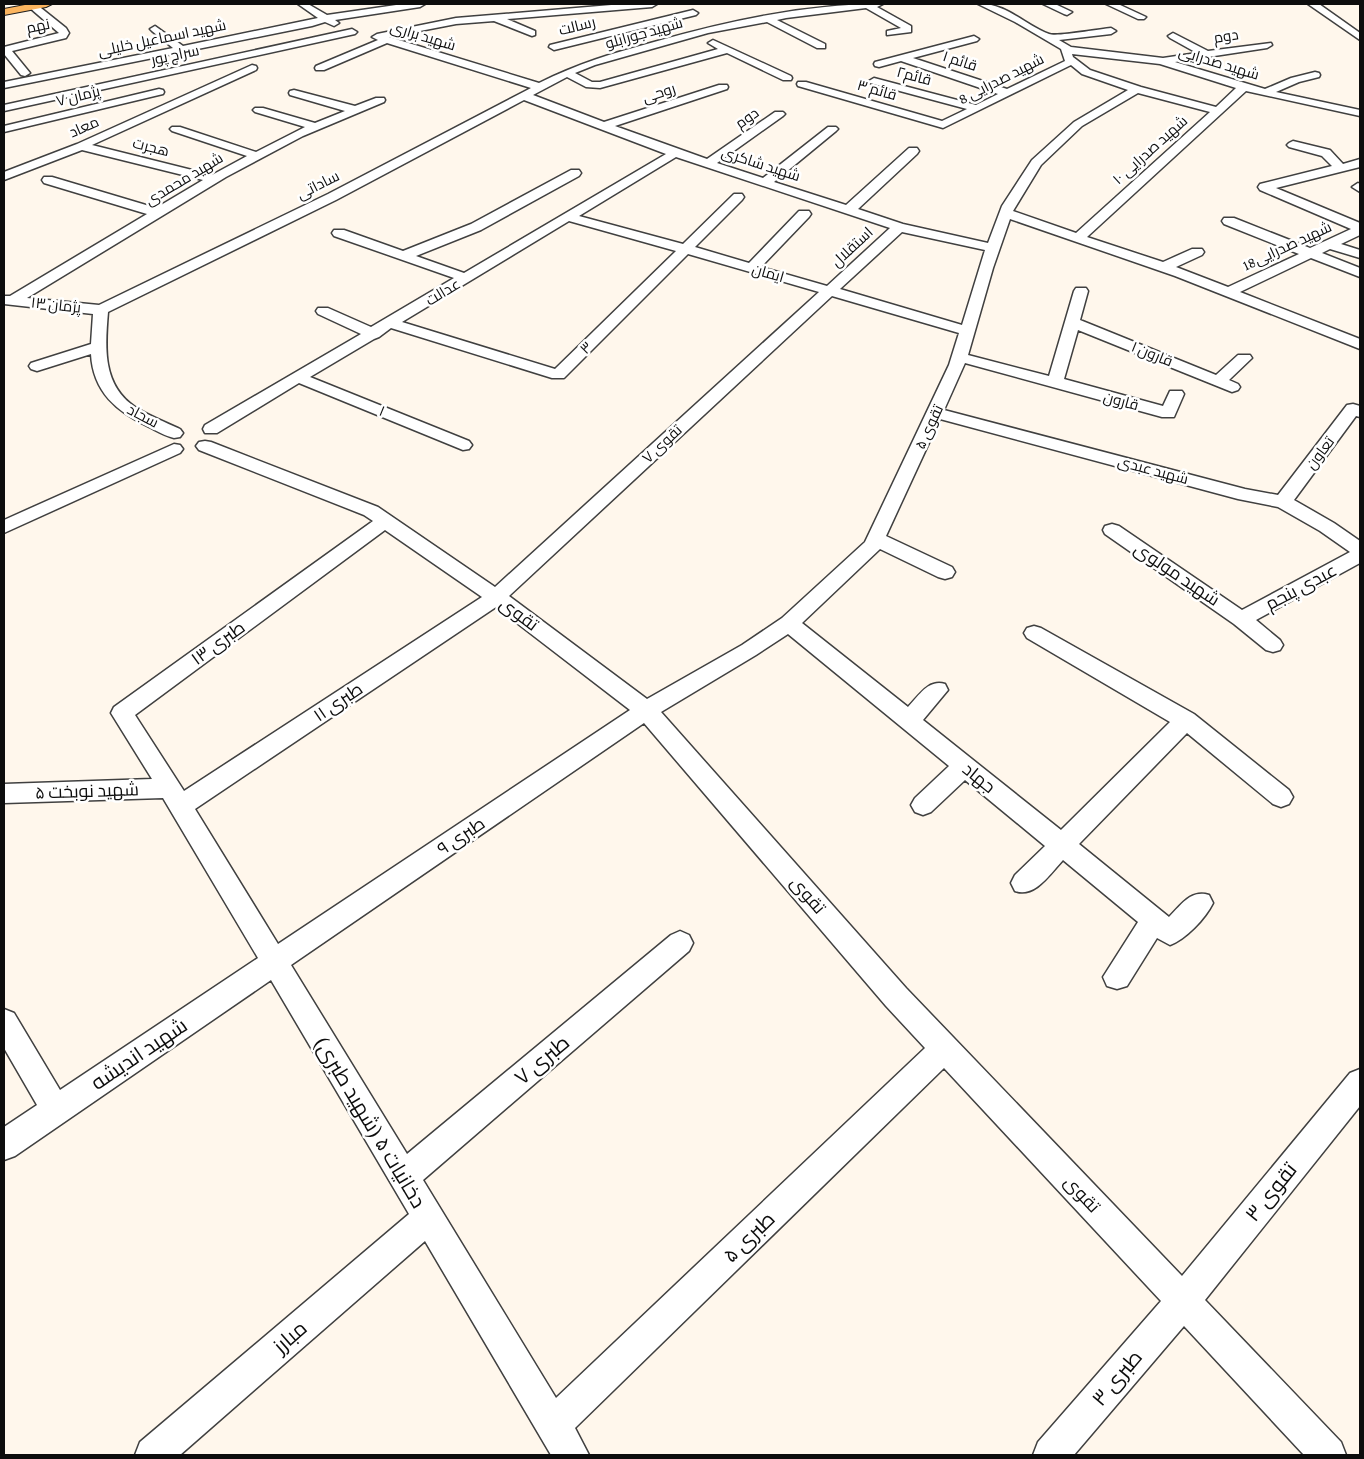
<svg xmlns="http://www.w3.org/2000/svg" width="1364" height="1459" viewBox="0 0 1364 1459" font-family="'Crimson Pro',Cairo,serif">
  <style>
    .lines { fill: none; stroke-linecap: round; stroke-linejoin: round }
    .street-casing { stroke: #404040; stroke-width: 3 }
    .primary-casing { stroke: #1e1e1e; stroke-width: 2 }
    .street { fill: #fff; fill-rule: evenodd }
    .primary { fill: #fcb55f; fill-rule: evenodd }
    .labels { text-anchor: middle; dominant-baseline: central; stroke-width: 5; stroke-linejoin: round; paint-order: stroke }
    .far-street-label { font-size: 15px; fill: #0d0d0d; stroke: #fff }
    .street-label { font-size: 18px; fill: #0d0d0d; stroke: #fff }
    .near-street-label { font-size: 21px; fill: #0d0d0d; stroke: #fff }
  </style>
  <rect width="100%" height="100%" fill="#fff7ec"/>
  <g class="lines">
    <g class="street-casing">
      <path id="street" d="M30,4H36L66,28L69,33L66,38L12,51L30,73L25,76L21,75L4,54V47L59,33L30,8Z
        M298,4H308L327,15L403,4H425L420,7L335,20L339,23L334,26L325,22L312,26L4,88V82L173,48L152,31L150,29L155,26L183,46L318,18Z
        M623,4H657L652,7L507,19L535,31V35L532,36L494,21L456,24L389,37L539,83C577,64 613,53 654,42C728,21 806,4 883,4L877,7L911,26V32L887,35V31L901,28L866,8L786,18L777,20L825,44V48H817L767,22L708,33L595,65L575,73L592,82H600L718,49L708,43L713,40L791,76L792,78L791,80H783L727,53L600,88L586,87L567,77L533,95L604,122L719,85H727L728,87L727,89L615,126L707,159L775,112H783L785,114L783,116L717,163L763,178L828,127H836L838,129L836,131L774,182L846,205L909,148H917L919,151L917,154L858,209L903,224L988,243L1002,206L1032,160L1074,122L1128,90L1082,74L1071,65L943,128L798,86L797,84L798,82H806L942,121L967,109L870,83L869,81L874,78L976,105L998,94L901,61L879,67L875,66L874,64L875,62L974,36L979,39L977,41L913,58L1007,89L1065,61L1061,49L1015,22L978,4C1005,2 1025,25 1049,34C1057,37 1099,29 1111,28L1116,31L1111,34L1059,40L1071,47L1163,58L1197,53L1170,38L1168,36L1173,33L1208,51L1271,43L1272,45L1267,48L1175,62L1265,89L1291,78L1315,72L1319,73L1320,75L1319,77L1299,82L1276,92L1360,110V116L1246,91L1087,237L1163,262L1192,249H1202L1204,252L1202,255L1176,267L1228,287L1299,254L1224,224L1222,221L1224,218H1234L1310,248L1351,229L1260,190L1258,187L1260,184L1332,166L1322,156L1289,147L1287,145L1289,143L1293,141L1330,150L1343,164L1360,159V167L1276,188L1360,223V235L1341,244L1360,250V258L1330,249L1322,253L1360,268V277L1311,258L1240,292L1360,339V349L1175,276L1010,219L993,268L968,355L1049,376L1074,291L1076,288H1086L1088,291L1080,320L1216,375L1238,355H1250L1252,358L1229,380L1238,384L1240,387L1238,390L1232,392L1078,330L1064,379L1163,406L1170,391H1182L1184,394L1174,417H1162L965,363L944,410L1245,489L1278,495L1347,405L1353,404L1360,406V417L1356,416L1294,500L1334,523L1360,541V563L1256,620L1280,640L1283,645L1280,650L1273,652L1266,650L1234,624L1105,534L1103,530L1105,526L1112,524L1119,526L1242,610L1350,552L1320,531L1278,507L1238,499L940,419L886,536L952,567L955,572L952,577L945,579L938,577L880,549L802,623L908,707C919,696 928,679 945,684L948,690L923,720L1061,830L1170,722L1027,638L1024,633L1027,628L1034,626L1041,628L1194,714L1289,790L1293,797L1289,804L1281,807L1273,804L1187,733L1079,844L1169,917C1181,905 1191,889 1209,895L1213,903C1205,919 1186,939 1170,945L1157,938L1127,986L1117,989L1107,986L1103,977L1138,922L1063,860C1050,874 1035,898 1015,891L1011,883L1015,875L1045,846L965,780L931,812L923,815L915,812L911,805L915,798L949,766L788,634L756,655L661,712L906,988L1182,1276L1350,1073L1360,1069V1106L1205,1300L1341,1442L1346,1455H1304L1184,1326L1074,1455H1033L1038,1442L1161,1301L944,1068L575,1428L589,1455H551L425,1241L180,1455H135L140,1442L409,1214L271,980L15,1156L4,1160V1127L37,1105L4,1048V1009L14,1013L60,1090L258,958L163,798L4,803V784L152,779L111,713L114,707L373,521L364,515L199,450L196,446L199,442L205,441L211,442L378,507L495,587L819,292L688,254L564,378H552L391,328L379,337L374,339L310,377L469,441L472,445L469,449L463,450L299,383L217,433H205L203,429L205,425L361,334L318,314L316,311L318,308H328L371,327L454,278L334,236L332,233L334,230H344L403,251L471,224L571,170H579L581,173L579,176L481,230L416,256L464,273L666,154L524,100L336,200L108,312C105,347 102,385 135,407C149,416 165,422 180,429L183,433L180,437L174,438C165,436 157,431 149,427C117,412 93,392 91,354L37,371L31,369L29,366L31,363L91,344L93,314L4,304V296H10L147,214L44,183L42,180L44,177H52L156,208L203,180L82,150L4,180V172L77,144L252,65L256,66L257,68L256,70L92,145L212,175L247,156L172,131L170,129L172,127H180L256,152L305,127L255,112L253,110L255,108H263L315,123L345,111L290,95L289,93L290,91L294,90L355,106L376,98H384L385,100L384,102L303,136L226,177L27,298L99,305L328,194L531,88L387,43L324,70H316L315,68L316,66L378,40L372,37L377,34L456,18ZM1072,54L1160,64L1236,88L1216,107L1141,87L1090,70L1073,57ZM1138,93L1210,112L1076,233L1013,211L1041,165L1082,126ZM676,157L890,228L827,286L761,267L809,217L811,214L809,211H799L749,263L695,247L742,200L744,197L742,194H734L683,244L579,216ZM569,221L676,251L555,369L402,322ZM902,232L985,250L962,325L840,289ZM832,296L959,333L949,365L865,542L782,618L742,645L647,699L509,596ZM385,530L482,597L184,791L135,715ZM496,607L630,710L278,944L195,809ZM644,723L886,1006L925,1048L556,1398L423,1180L689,951L693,943L689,935L680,931L671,935L407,1154L291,965Z
        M1043,4H1055L1072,12L1067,15L1064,14Z
        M1106,4H1118L1146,17L1144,19H1138Z
        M1308,4H1319L1360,33V40Z
        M693,10L698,13L696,15L554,50L549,47L550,45Z
        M352,29L357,32L355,34L4,111V105Z
        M159,89L163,90L164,92L163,94L4,132V126Z
        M1358,183L1360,184V192L1352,187Z
        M174,444L180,445L183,449L180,453L4,533V520Z"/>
    </g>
    <g class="primary-casing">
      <path id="primary" d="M30,4H52L46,7L4,15V9Z"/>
    </g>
    <use href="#street" class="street"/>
    <use href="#primary" class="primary"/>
  </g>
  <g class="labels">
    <g class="far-street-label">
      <text transform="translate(38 26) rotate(-12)">نهم</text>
      <text transform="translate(577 26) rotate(-14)">رسالت</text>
      <text transform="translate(644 33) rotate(-16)">شهید جورابلو</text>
      <text transform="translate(423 36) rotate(17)">شهید براری</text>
      <text transform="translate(1226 36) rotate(-9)">دوم</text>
      <text transform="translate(162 38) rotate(-12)">شهید اسماعیل خلیلی</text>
      <text transform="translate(175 55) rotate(-12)">سراج پور</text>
      <text transform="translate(960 61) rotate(18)">قائم ۱</text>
      <text transform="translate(1219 63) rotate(17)">شهید صدرایی</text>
      <text transform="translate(914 76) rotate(15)">قائم۲</text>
      <text transform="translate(1001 79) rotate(-27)">شهید صدرایی 8</text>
      <text transform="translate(877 90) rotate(16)">قائم ۳</text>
      <text transform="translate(659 93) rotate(-18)">روحی</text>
      <text transform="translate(78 96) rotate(-14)">پژمان ۷</text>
      <text transform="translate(747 118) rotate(-35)">دوم</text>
      <text transform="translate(84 127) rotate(-24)">معاد</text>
      <text transform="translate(151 147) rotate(14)">هجرت</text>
      <text transform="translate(1150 150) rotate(-42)">شهید صدرایی ۱۰</text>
      <text transform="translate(761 164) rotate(18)">شهید شاکری</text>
      <text transform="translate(184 179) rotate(-31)">شهید محمدی</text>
      <text transform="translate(318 185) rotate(-27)">ساداتی</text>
      <text transform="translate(1287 246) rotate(-25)">شهید صدرایی18</text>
      <text transform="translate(852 247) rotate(-43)">استقلال</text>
      <text transform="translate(768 273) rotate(16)">ایمان</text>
      <text transform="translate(443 292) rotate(-31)">عدالت</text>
      <text transform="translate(56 305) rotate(6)">پژمان ۱۳</text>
      <text transform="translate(586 348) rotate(-45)">۳</text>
      <text transform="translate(1152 354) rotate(22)">قارون ۱</text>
      <text transform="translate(1121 401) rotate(15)">قارون</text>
      <text transform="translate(382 411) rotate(22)">۱</text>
      <text transform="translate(143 416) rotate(28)">سجاد</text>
      <text transform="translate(929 427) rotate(-65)">تقوی ۵</text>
      <text transform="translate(662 444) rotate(-43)">تقوی ۷</text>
      <text transform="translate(1320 453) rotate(-53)">تعاون</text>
      <text transform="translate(1153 470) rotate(15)">شهید عبدی</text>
    </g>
    <g class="street-label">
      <text transform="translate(1177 574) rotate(34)">شهید مولوی</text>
      <text transform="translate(1301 587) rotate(-28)">عبدی پنجم</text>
      <text transform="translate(519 614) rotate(37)">تقوی</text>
      <text transform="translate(218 643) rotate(-36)">طبری ۱۳</text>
      <text transform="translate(338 702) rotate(-34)">طبری ۱۱</text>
      <text transform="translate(979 778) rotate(39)">جهاد</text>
      <text transform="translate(87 791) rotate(-2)">شهید نوبخت ۵</text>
      <text transform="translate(461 836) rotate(-34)">طبری ۹</text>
      <text transform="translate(808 895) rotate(49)">تقوی</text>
      <text transform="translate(1082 1194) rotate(47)">تقوی</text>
    </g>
    <g class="near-street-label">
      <text transform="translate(139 1054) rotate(-34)">شهید اندیشه</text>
      <text transform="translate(542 1060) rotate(-40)">طبری ۷</text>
      <text transform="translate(370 1122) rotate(59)">دخانیات ۵ (شهید طبری)</text>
      <text transform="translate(1271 1192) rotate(-51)">تقوی ۳</text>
      <text transform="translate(749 1237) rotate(-44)">طبری ۵</text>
      <text transform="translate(290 1337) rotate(-41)">مبارز</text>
      <text transform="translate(1117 1378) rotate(-50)">طبری ۳</text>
    </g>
  </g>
  <rect width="1364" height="1459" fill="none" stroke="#0d0d0d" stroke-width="10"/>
</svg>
